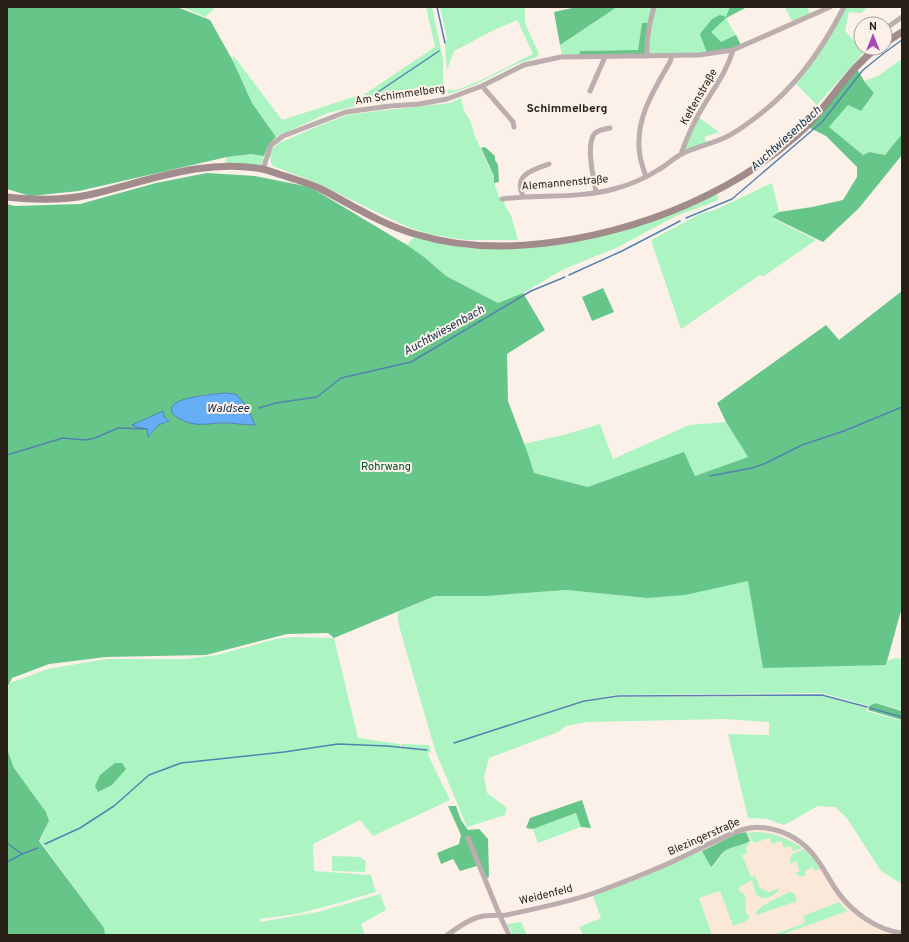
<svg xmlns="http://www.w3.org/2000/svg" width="909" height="942" viewBox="0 0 909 942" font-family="Overpass,sans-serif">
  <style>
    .built { fill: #fce8d9 }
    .green { fill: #acf4c2 }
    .forest { fill: #66c588; fill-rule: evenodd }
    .water { fill: #65aef5; stroke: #5383b2 }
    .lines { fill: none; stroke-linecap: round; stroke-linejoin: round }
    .stream { stroke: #5383b2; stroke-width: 1.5 }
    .street { stroke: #bcadae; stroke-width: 5 }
    .secondary { stroke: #a18b8c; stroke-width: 7 }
    .labels { text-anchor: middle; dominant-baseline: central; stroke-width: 4; stroke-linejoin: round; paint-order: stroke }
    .street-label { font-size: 11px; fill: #281f17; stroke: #fbf1e8 }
    .park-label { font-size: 11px; fill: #014f28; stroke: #fbf1e8 }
    .neighbourhood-label { font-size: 12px; font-weight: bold; fill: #281f17; stroke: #fbf1e8 }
    .water-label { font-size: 12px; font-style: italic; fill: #14324f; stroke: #fbf1e8 }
  </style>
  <rect width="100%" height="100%" fill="#fbf1e8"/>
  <path class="built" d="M754,827L770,829L803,843L837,891L866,919L902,935H658L675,863L702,851L711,867L726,850L750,841L746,832Z"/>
  <path class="green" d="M182,7H216L205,17Z
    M426,7H432L443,59V92L368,102L364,95L365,94L435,47Z
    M440,7H525V23L539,54L537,57L514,65L474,85L449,94L447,92L448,90H457L481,80L533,54L517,20L492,31L454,51L447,70L445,47L447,38Z
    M617,7H653L648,23L642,24L638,50L580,51L579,56H562L560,45Z
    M655,7H747L726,18L741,45L699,54L648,55L647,41Z
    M785,7H807L810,14L792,21Z
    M845,7H868L861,13L849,12L845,31L864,52L817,105L796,84C816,60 832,35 845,7Z
    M233,55L282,120L360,95L364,104L328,113L276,137L252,103L233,61Z
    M902,59V134L885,155L870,152L863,155L829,127L848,105L861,111L874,93L864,81L878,76Z
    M461,98L464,111L470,120L474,134L489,167L494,176V183L500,199L504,201L505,206L511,215L518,240H465L428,234L403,225L317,183L273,166C267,156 271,149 279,143L321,125L348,115L378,111L450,103Z
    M697,116L719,132L704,137L707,145L681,154Z
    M251,154L264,156L261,167L224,164L227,157Z
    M772,183L779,212L772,218L816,240L764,276L760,275L681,329L651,240L700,214L715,210Z
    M715,194L718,195V200L714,202L676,216L616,248L564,269L523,293L498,303L446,276L424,257L407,245L414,237L457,246L470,248H510L568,243L617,233L659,219Z
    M726,422L748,457L695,476L684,453L588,487L534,473L524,444L567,434L600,424L613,459L689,425Z
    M748,581L886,665L888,661L895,658L902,659V710L875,703L868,706L822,693L617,695L583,700L518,722L584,701L618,697L823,696L867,708L866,711L902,721V884L881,871L846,817L835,807L818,806L784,825L767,819L748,818L728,734L769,735V722L724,719L587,722L566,726L558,732L489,758L484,777L487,793L507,808L505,815L467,827L435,750L401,633L398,620V612L435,596H486L566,590L647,598L717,587Z
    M293,637L334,638L358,738L399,744L401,749V744L429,745L431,752L427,753L450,800L373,836L360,820L313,844L314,871L371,875L376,892L335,904L297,914L259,919L260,922L318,912L380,894L386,910L361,924L365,935H105L104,928L40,841L49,821L46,812L14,768L7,748V690L10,683L48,669L106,659H185L217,655L276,639Z
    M576,813L581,827L538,843L533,829Z
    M756,832C774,833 787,838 802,848L793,851L790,846L784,848L781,841L772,844L769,838L754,843L747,833Z
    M748,842L749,845L745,847L748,853L742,855L751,877L755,876L760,888L769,892L780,888C774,896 765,902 756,895L752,880L739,887V891L745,895L746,913L750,918L744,922L733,926L720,891L699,898L712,935H583L579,927L601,918L593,896L643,877L702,851L712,867L716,863L726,850Z
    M804,849L812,857L820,869L815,871L813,867L805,871L806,875L801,877L795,873L800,871L796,861L789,864L792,854Z
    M332,856L361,857L366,862L365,872L332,871Z
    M789,892L794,893L797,901L757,915L756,912L762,906Z
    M839,902L847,911L781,935H773L805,923L803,916Z
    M521,922L527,935H513L507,924Z"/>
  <path class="forest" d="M7,7H177L210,20L233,61L252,103L276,137L269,144L264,156L251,154L227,157L79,191L30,196L7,189Z
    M577,7H617L560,45L554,12Z
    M730,7H747L726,18L711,32L721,42L736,35L741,45L732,49L707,53L700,34L712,19L720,15L726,17Z
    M642,23H648L646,55L579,56L580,51L638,50Z
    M856,67L864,81L874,93L861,111L848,105L829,127L863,155L870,152L885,155L902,134V155L859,208L823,242L772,217L779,212L812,207L843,200L857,177V167L826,136L806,126Z
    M485,147L495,156V160L498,165L499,182L494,183V176L481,148Z
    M207,173L255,176L310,187L407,245L424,257L446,276L498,303L523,293L545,330L507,354L508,401L528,454L534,473L588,487L684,452L695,476L748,457L726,422L717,403L826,325L839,340L902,291V607L886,665L763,668L748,581L685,595L647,598L566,590L486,596H435L334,638L328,633L287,634L206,655L106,657L49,664L12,678L7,688V204L15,206L80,204L156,183ZM225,393L236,394L255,424C244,425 234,423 223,423C204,424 192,425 175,416L178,402L202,395ZM164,417L168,421L158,425L148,436L147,429L137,427L133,424Z
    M603,288L614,312L592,321L582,297Z
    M875,703L902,711V720L868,710L869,706Z
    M7,749L14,768L46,812L49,821L39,841L104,928L105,935H7Z
    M115,763H122L126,769L112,785L98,792L95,786L100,775Z
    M582,800L591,828L581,827L576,813L533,829L526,828L530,818Z
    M448,806H456L461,820L468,830L479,829L488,839L489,877L485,879L477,866L460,871L453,859L441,864L437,853L459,844L461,835Z
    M746,832L750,841C745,844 729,848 726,850C720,854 717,862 711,867L702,851L736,834Z"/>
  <path class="water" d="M225,393L236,394L247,407L255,425C245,425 234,423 224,423C213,423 201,426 190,423C185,422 174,417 172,412C165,397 217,394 225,393Z
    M163,411L164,417L169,421L158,425L148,437L147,429L137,427L132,425Z"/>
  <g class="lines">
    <path class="stream" d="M437,7L445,43
      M375,94L439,51
      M686,218L732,199L822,122L863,70L884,53L902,40
      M569,275L622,251L680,221
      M259,408L276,403L317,397L341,378L411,362L531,291L565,277
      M7,455L63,438L85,440L95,438L118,428L147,429
      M710,476L752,468L764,464L802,445L844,431L902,407
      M870,708L902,717
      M454,743L584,701L618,696L822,695L867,707
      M7,843L22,854L38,848
      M45,844L80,828L114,806L149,775L181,763L284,752L338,744L387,746L427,750
      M7,862L22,854"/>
    <path class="street" d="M885,29L902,17
      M647,56C646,38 649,24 654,7
      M482,86L513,122L514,127
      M590,91L605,57
      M681,154C687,137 694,121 704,105C715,87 727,71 733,50
      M263,169L271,145L283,136L346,112L390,106L419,104L447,99L482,86L524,65L561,57L699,55L733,50L830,7
      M646,177C644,170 641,163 640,156C634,121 653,91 670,62L672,56
      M596,192C594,179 585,144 595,133C599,130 605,129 610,128
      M523,196C513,175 532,170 549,164
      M502,199C539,194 577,199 614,189C629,185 644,179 658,170C666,166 672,159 680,155C692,148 712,144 726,137C735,133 743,127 751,121C793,91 821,52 844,7
      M468,838L500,916L509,935
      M447,935C456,929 466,921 476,918C486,914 496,916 506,915C535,909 570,902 597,892C624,882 653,871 678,859C700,849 722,836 745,829C758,825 777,829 789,835C815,848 822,869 837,891C852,912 876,930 902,933"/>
    <path class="secondary" d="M885,43L902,32
      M7,197C34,200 61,201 88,195C146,182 202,158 262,169C269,170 277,174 285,176C296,180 309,183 321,189C352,205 381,224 415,234C512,264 639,233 725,186C751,172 774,155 796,136C819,117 835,90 855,68C862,61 869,54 876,48"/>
  </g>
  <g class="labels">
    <g class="street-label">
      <text transform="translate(400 95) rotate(-8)">Am Schimmelberg</text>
      <text transform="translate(699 97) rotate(-60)">Keltenstraße</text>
      <text transform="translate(565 183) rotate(-5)">Alemannenstraße</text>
      <text transform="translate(704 837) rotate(-24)">Blezingerstraße</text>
      <text transform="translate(546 895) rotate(-14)">Weidenfeld</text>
    </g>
    <g class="park-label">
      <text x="386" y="467">Rohrwang</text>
    </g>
    <g class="neighbourhood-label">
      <text x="567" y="109">Schimmelberg</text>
    </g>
    <g class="water-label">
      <text transform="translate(786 139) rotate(-42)">Auchtwiesenbach</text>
      <text transform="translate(444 331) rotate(-29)">Auchtwiesenbach</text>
      <text x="228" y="409">Waldsee</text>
    </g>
  </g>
  <rect width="909" height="942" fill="none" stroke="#281f17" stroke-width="16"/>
  <g transform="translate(873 36)"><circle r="19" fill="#fbf1e8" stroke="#a79d94"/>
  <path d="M0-3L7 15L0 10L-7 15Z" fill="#aa49b1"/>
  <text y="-6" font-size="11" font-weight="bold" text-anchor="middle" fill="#281f17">N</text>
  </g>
</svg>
